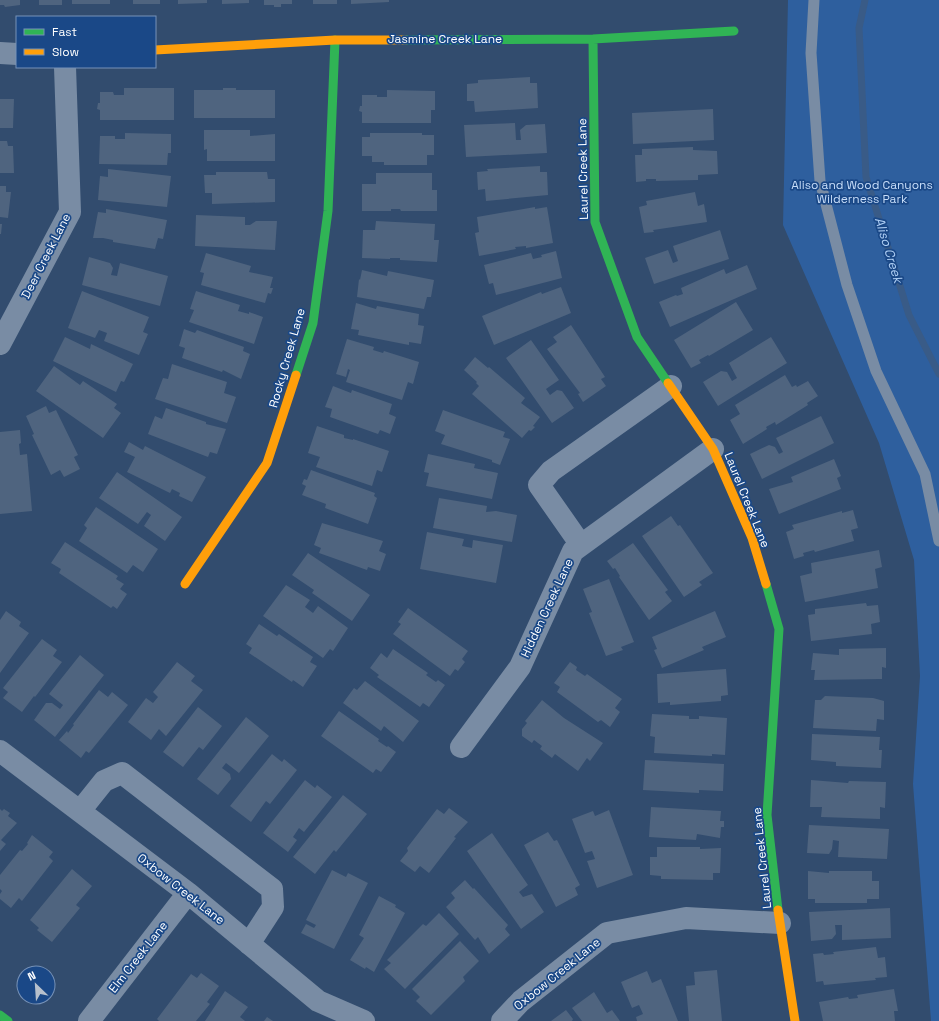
<svg xmlns="http://www.w3.org/2000/svg" width="939" height="1021" viewBox="0 0 939 1021" font-family="'Space Grotesk',sans-serif">
  <style>
    .green { fill: #2e5f9e }
    .lines { fill: none; stroke-linecap: round; stroke-linejoin: round }
    .stream { stroke: #395b87; stroke-width: 7 }
    .building { fill: #4f647f }
    .lane { stroke: #798ca4; stroke-width: 11 }
    .street { stroke: #798ca4; stroke-width: 22 }
    .fast { stroke: #30b455; stroke-width: 9 }
    .slow { stroke: #ff9f0a; stroke-width: 9 }
    .labels { text-anchor: middle; dominant-baseline: central; stroke-width: 3.5; stroke-linejoin: round; paint-order: stroke }
    .street-label { font-size: 12px; fill: #fff; stroke: #1a4887 }
    .park-label { font-size: 12px; fill: #c7ddf9; stroke: #1a4887 }
    .water-label { font-size: 13px; font-style: italic; fill: #adcdf3; stroke: #1a4887 }
  </style>
  <rect width="100%" height="100%" fill="#324c6e"/>
  <path class="green" d="M788,0H939V1021H931L913,784L920,676L914,560L879,443L783,225Z"/>
  <g class="lines">
    <path class="stream" d="M865,0L859,28L866,177L909,315L939,374"/>
  </g>
  <path class="building" d="M0,0H20V5L5,7L4,5H0Z
    M39,0H62V5H39Z
    M72,0H110V4H72Z
    M133,0H160V4H133Z
    M178,0H207V3L178,4Z
    M222,0H249V3L222,4Z
    M264,0H292V4H281V7H274V5H264Z
    M313,0H337V4H313Z
    M351,0H389V2L351,4Z
    M530,77V83H537L538,108L475,112L474,101H467V84L478,83V80Z
    M124,88H174V120H100V110L97,109L98,103H100V92H113L114,95H124Z
    M223,88H236V90H275V118H194V90H223Z
    M387,90L435,91V110H431V123H362V112L359,111L360,106H362V95H377V97H387Z
    M0,99H14L13,128H0Z
    M713,109L714,140L633,144L632,113Z
    M515,123L516,140H521L520,130L526,125L545,124L547,153L466,157L464,125Z
    M204,130H250V136L275,134V161H207V149L204,150Z
    M125,133L171,134V153H168L167,165L99,164L100,136H115V139H125Z
    M370,133H422V135H434V155H427V165H384V162H372V156H362V137H370Z
    M0,141H7L8,146H13L14,173H0Z
    M693,147V150L717,151L718,174L698,175V180L656,181V179H646V181L636,182L635,155H642V149Z
    M540,166V172H547L548,195L486,201L485,189L478,190L477,172L488,171L487,169Z
    M108,169L171,176L167,207L98,200L100,176L108,177Z
    M216,172H267L268,179H275V202L212,204V193H205L204,175H216Z
    M376,173H432V190H437V211H401L400,209H391V211H362V184H376Z
    M0,186H6V192H11L8,218L0,217Z
    M695,192L698,206L704,204L707,222L653,230L654,232L644,233L639,207L647,205L646,201Z
    M535,207V209L547,207L553,243L526,248V246L515,247L516,249L479,256L475,233L479,232L477,217Z
    M106,209L167,220L163,239L158,238L155,249L113,242V240L103,238H93L98,212L106,213Z
    M196,215L245,217V225H250L256,221H277L275,250L195,246Z
    M376,221L435,224L434,240H439L437,262L400,260V258H390V259L362,258L363,230H375Z
    M0,224H2L1,234H0Z
    M720,230L729,259L654,284L645,258L668,250L673,263L678,261L673,246Z
    M556,251L562,278L496,295L493,283L489,284L484,265L531,253L533,259L542,257L541,255Z
    M206,253L251,266L249,272L273,277L270,288H273L271,294L268,293L265,303L201,285L204,273L200,272Z
    M89,257L110,263L113,268L111,275L117,276L120,263L168,276L160,306L82,285Z
    M747,265L757,289L670,327L659,302L676,295L677,296L683,294L681,288L724,269L726,274Z
    M362,270L387,276L388,271L434,280L431,297H427L424,309L357,297L359,279L360,280Z
    M561,287L571,313L494,345L482,316L541,292L542,294Z
    M82,291L149,317L143,332L148,334L139,355L104,341L107,333L99,330L95,338L68,328Z
    M196,291L240,305L238,311L249,314V312L263,317L254,344L189,322L194,310L190,309Z
    M736,302L753,330L709,356L708,355L699,360L701,363L691,368L674,340Z
    M356,303L376,309L377,306L419,314L418,325L424,326L421,344L409,342V345L358,335L359,330L351,329Z
    M571,325L605,377L601,379L606,386L583,402L578,394L580,393L547,349L557,342L553,337Z
    M184,329L195,333L197,330L244,347L243,351L250,354L241,379L223,370L222,372L182,358L185,348L179,346Z
    M65,337L90,349L91,344L133,364L124,382L121,381L116,392L53,361Z
    M771,337L787,363L718,406L703,382L721,371L727,372L732,381L737,378L729,363Z
    M347,339L374,347L373,350L383,353L384,351L419,362L413,384L408,382L402,400L346,382L350,370L348,369L346,377L336,374Z
    M531,340L559,380L546,389L550,395L557,390L562,391L574,408L552,423L506,358Z
    M475,357L488,368L489,367L525,398L521,403L540,417L533,426L535,427L531,431L529,430L522,438L472,394L479,386L476,383L477,382L464,370Z
    M172,364L227,382L224,393L236,397L227,423L155,399L163,378L168,379Z
    M54,366L80,385L83,381L117,404L114,408L121,413L103,438L36,391Z
    M785,375L792,387L796,385L797,387L808,381L818,396L807,403L808,405L776,425L775,422L766,427L767,429L743,444L730,420L740,414L735,405Z
    M333,386L351,393L352,390L392,404L389,414L396,417L390,434L380,430L378,434L330,417L332,409L325,407Z
    M46,406L49,413L56,410L78,455L74,457L80,469L64,477L60,470L51,475L32,435L34,434L26,416Z
    M166,408L206,422V424L226,429L217,454L210,452L208,457L148,434L155,416L162,419Z
    M443,410L505,432L503,437L510,439L500,465L492,462V460L441,444L445,435L435,431Z
    M821,416L834,443L762,479L750,454L769,445L775,447L779,454L783,452L776,438Z
    M317,426L344,435V438L353,440V439L389,451L382,472L377,470L372,486L316,467L320,457L308,453Z
    M20,430L21,443L19,444L20,455L27,454L32,511L0,514V432Z
    M129,442L143,450L145,446L206,477L192,502L179,496L180,493L172,489L170,493L127,472L135,457L124,452Z
    M428,454L475,464L474,468L498,473L492,499L426,486L429,473L424,472Z
    M834,459L841,476L837,478L841,489L779,514L769,489L793,482L791,477Z
    M311,470L375,493L374,496L377,498L368,524L325,508L326,504L302,495L306,486L302,484L304,479L307,480Z
    M117,472L182,517L165,541L144,526L151,515L147,512L138,524L99,498Z
    M439,498L487,506L486,512L496,511L517,515L512,542L433,528Z
    M96,507L158,549L143,572L133,565L127,573L79,541L87,528L84,525Z
    M853,510L858,528L851,530L854,541L815,552L814,550L803,553L804,556L794,559L786,532L794,529L792,525L842,511V513Z
    M671,516L678,526L680,525L713,573L699,582L702,585L684,597L642,536Z
    M322,523L383,541L379,551L386,554L380,571L368,567L367,570L319,553L321,548L314,545Z
    M427,532L464,539L462,546L472,548L473,540L503,545L496,583L420,569Z
    M65,542L118,576L116,579L124,584L120,589L127,594L117,609L113,606L111,608L59,573L61,569L51,563Z
    M633,543L668,590L665,592L672,601L649,620L619,577L620,576L615,568L613,569L607,561Z
    M879,550L882,567L875,569L878,588L805,602L800,576L812,573L811,563Z
    M308,553L370,595L352,621L312,593L314,590L292,575Z
    M609,579L634,642L621,647L623,650L606,656L589,613L592,612L583,589Z
    M286,585L310,600L305,607L313,613L318,606L348,628L333,651L330,649L323,658L263,616Z
    M866,603L867,606L878,605L880,622L871,624L872,634L811,641L808,615L815,614V609Z
    M408,608L468,651L462,659L465,662L458,671L455,669L450,676L393,634L401,624L398,622Z
    M6,611L21,622L19,626L29,633L0,673V620Z
    M715,611L726,637L702,647L704,650L662,668L654,650L657,649L652,637Z
    M259,624L277,636L279,634L313,657L310,662L317,666L303,687L293,680L292,682L249,653L252,648L246,644Z
    M42,639L57,650L53,656L62,662L35,697L34,696L22,712L3,698L8,692L3,688Z
    M886,648V668L882,667V679L814,680L815,670H811L813,653L839,655V649Z
    M393,649L428,673L426,675L436,682L438,680L445,685L429,707L423,703L420,707L377,677L379,675L370,668L381,653L387,658Z
    M80,655L104,675L55,737L34,720L46,703H52L60,709L63,705L49,694Z
    M177,662L195,676L191,681L203,690L166,736L159,729L151,740L128,722L146,698L153,703L158,697L153,692Z
    M570,662L577,667L576,670L585,676L587,674L622,699L615,708L620,712L610,727L601,720L598,722L557,692L560,687L554,683Z
    M726,669L728,695L721,696V701L670,705V702L658,703L657,674Z
    M365,681L419,721L403,742L384,726L381,731L343,703L354,688L357,690Z
    M99,690L108,697L112,692L128,705L89,753L86,751L81,758L59,740L67,731L68,733L74,725L73,724Z
    M825,696L873,698L884,701V720L877,719L876,731L813,728L815,700H821Z
    M542,700L564,718L603,743L590,761L587,758L578,771L555,754L552,758L540,749L542,746L534,740L532,743L522,736V729L527,723L525,721Z
    M198,707L222,726L203,750L199,747L183,767L163,752Z
    M339,711L379,739L378,741L387,747L388,746L396,752L381,772L376,769L373,773L321,736Z
    M652,714L689,716V719H699V716L727,718L725,755L712,754V756L654,753L655,737L650,736Z
    M246,717L269,736L239,773L226,763L222,768L230,774L231,779L218,795L197,779Z
    M812,734L880,737L879,750H882L881,768L836,766V762L811,760Z
    M272,754L282,762L284,759L297,770L270,804L266,801L251,822L230,806Z
    M645,760L724,764L723,791L699,790V793L643,790Z
    M305,780L315,788L317,785L332,797L304,832L299,828L293,837L297,840L288,852L263,833Z
    M811,780L848,783L849,781L886,782L885,808L880,807V819L821,817L822,807H810Z
    M343,795L367,814L336,852L334,850L315,874L293,857Z
    M651,807L721,811L720,821H724V827H721L720,838L697,834L696,840L649,837Z
    M449,808L468,822L454,837L456,838L429,873L420,866L415,872L400,861L408,851L407,848L437,809L444,814Z
    M0,809L2,811L4,809L10,813L8,816L17,823L1,840L6,844L0,851Z
    M609,810L633,875L597,888L587,861L595,859L592,851L585,853L572,819L593,811L595,816Z
    M809,825L889,829L887,859L838,857L839,841L833,840L832,849L829,854L807,853Z
    M548,832L554,841L557,840L580,885L575,888L578,895L556,907L524,845Z
    M492,833L528,885L519,892L523,897L532,894L544,912L521,929L467,851Z
    M32,835L53,852L49,857L53,861L22,901L19,898L11,908L0,899V894L2,891L0,889V875L20,850L22,851L28,844L27,843Z
    M657,847H700V849L721,848L720,873H713V880L661,879V876L650,875V857H657Z
    M72,869L92,886L76,905L80,908L52,942L37,930L39,928L30,920Z
    M332,870L346,877L348,873L368,883L334,949L301,933L306,924L314,928L316,925L306,920Z
    M808,871L829,873V871H872V881H879V899H867V903H815V899H808Z
    M465,880L473,889L474,888L508,925L505,929L510,935L489,954L478,937L475,940L446,907L455,898L451,893Z
    M379,896L396,905L395,907L405,913L374,972L366,967L365,969L350,960L364,938L359,935Z
    M890,908L891,938L842,940V925H835L836,934L832,939L811,941L809,912Z
    M439,913L459,934L405,989L384,969L391,963L387,960L423,924L426,926Z
    M460,941L479,961L463,977L465,981L431,1015L416,1001L420,997L412,989Z
    M876,947L878,958L885,957L887,977L875,978L876,980L824,985L823,981L816,982L813,954L823,953L824,955L834,954L833,952Z
    M717,970L722,1021H689L686,986L695,985L694,972Z
    M647,971L652,983L661,979L678,1021H637L636,1017L643,1014L639,1005L632,1008L621,982Z
    M201,973L219,986L207,1002L210,1004L196,1021H159L157,1019L191,974L197,978Z
    M894,989L898,1011H894L895,1021H823L819,1002L848,997L849,999L858,998L857,995Z
    M225,991L248,1007L240,1017L245,1021H205Z
    M594,992L607,1013L612,1010L620,1021H582L572,1008Z
    M566,1010L573,1019L572,1021H551Z
    M267,1017L273,1021H264Z"/>
  <g class="lines">
    <path class="lane" d="M814,0L811,53L820,181L847,285L876,371L925,474L939,541"/>
    <path class="street" d="M0,53L17,54
      M0,344L70,212L65,67
      M581,545L539,485L551,471L671,386
      M461,747L520,667L573,551L713,449
      M0,751L188,893L318,1001L364,1021
      M80,811L104,781L122,773L272,889L273,907L249,944
      M89,1021L188,893
      M502,1021L521,1001L607,933L686,918L780,923"/>
    <path class="fast" d="M593,39L595,222L637,337L668,383
      M405,40L593,39L734,31
      M296,375L313,323L328,211L335,40
      M766,584L779,629L767,815L778,910
      M0,1015L8,1021"/>
    <path class="slow" d="M155,50L335,40H405
      M668,383L713,449L752,538L766,584
      M185,584L267,463L296,375
      M778,910L795,1021"/>
  </g>
  <g class="labels">
    <g class="street-label">
      <text x="445" y="39">Jasmine Creek Lane</text>
      <text transform="translate(583 169) rotate(-91)">Laurel Creek Lane</text>
      <text transform="translate(46 256) rotate(-63)">Deer Creek Lane</text>
      <text transform="translate(287 358) rotate(-74)">Rocky Creek Lane</text>
      <text transform="translate(747 500) rotate(68)">Laurel Creek Lane</text>
      <text transform="translate(547 608) rotate(-65)">Hidden Creek Lane</text>
      <text transform="translate(762 858) rotate(-96)">Laurel Creek Lane</text>
      <text transform="translate(181 889) rotate(38)">Oxbow Creek Lane</text>
      <text transform="translate(138 957) rotate(-52)">Elm Creek Lane</text>
      <text transform="translate(557 974) rotate(-39)">Oxbow Creek Lane</text>
    </g>
    <g class="park-label">
      <text x="862" y="185">Aliso and Wood Canyons<tspan x="862" dy="14">Wilderness Park</tspan></text>
    </g>
    <g class="water-label">
      <text transform="translate(889 250) rotate(73)">Aliso Creek</text>
    </g>
  </g>
  <rect x="16" y="16" width="140" height="52" fill="#1a4887" stroke="#7691b7"/>
  <rect x="24" y="29" width="20" height="6" fill="#30b455" stroke="#7691b7"/>
  <text x="52" y="36" font-size="12" fill="#ffffff">Fast</text>
  <rect x="24" y="49" width="20" height="6" fill="#ff9f0a" stroke="#7691b7"/>
  <text x="52" y="56" font-size="12" fill="#ffffff">Slow</text>
  <g transform="translate(36 985) rotate(335)"><circle r="19" fill="#1a4887" stroke="#7691b7"/>
  <path d="M0-3L7 15L0 10L-7 15Z" fill="#b7c0cc"/>
  <text y="-6" font-size="11" font-weight="bold" text-anchor="middle" fill="#ffffff">N</text>
  </g>
</svg>
